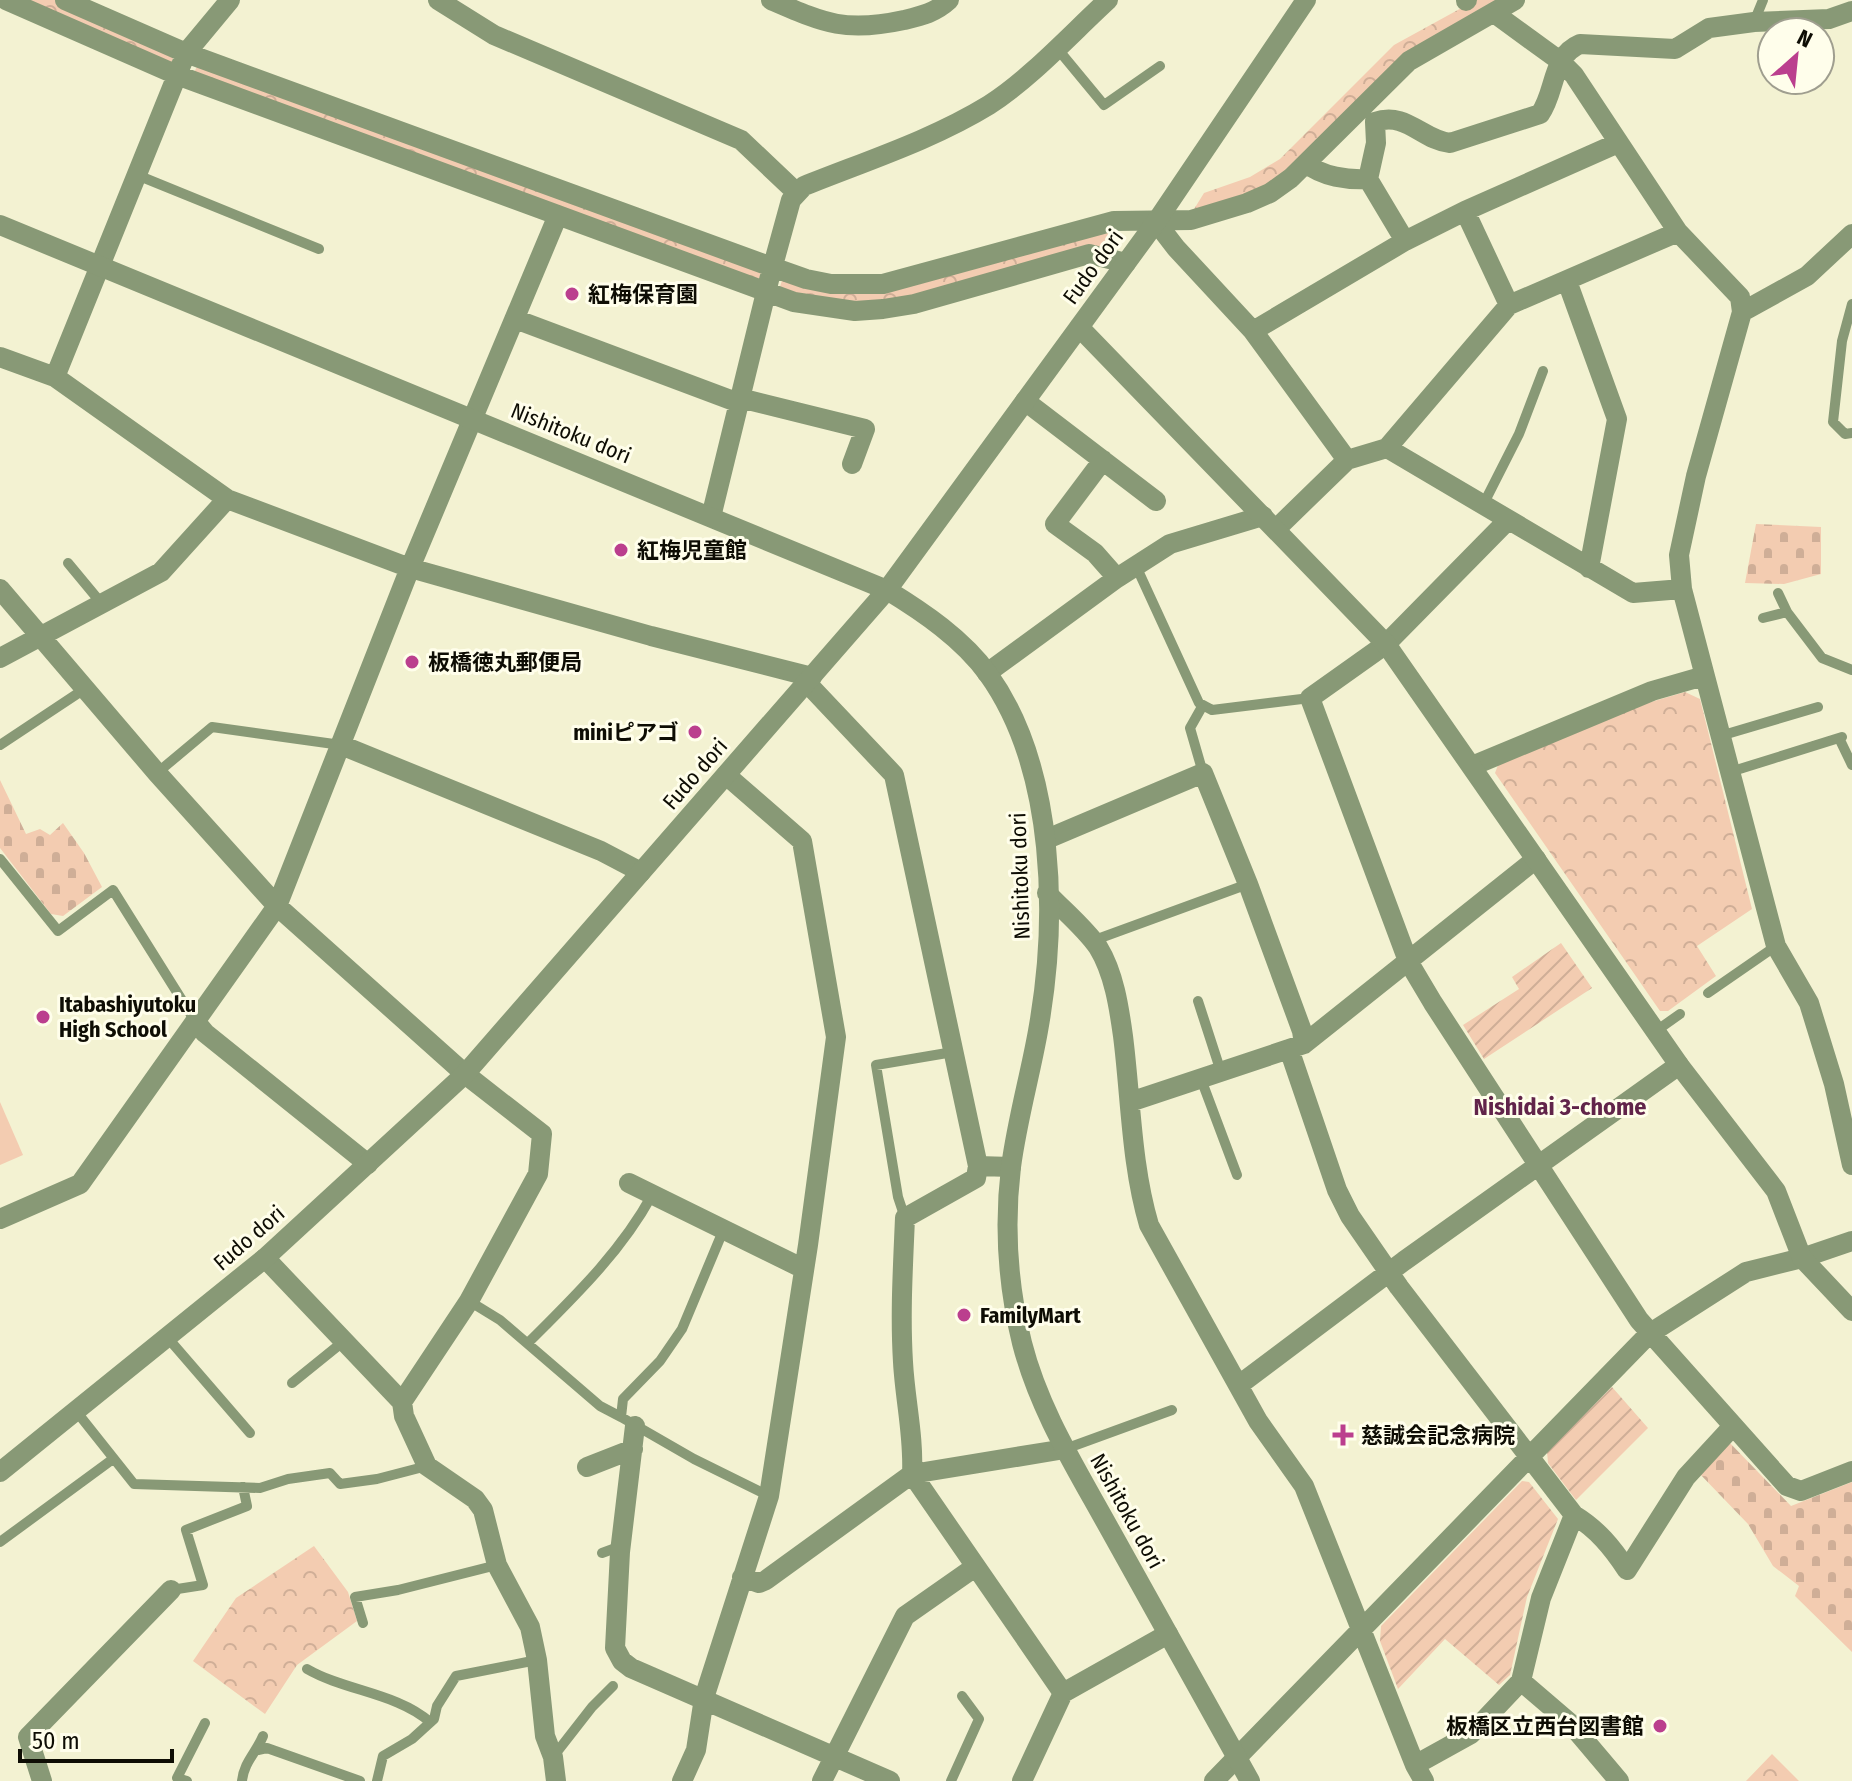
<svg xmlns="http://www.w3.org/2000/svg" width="1852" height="1781" viewBox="0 0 1852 1781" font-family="'Fira Sans Condensed','Noto Sans JP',sans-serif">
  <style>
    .forest { fill: url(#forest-crowns) }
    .cemetery { fill: url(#cemetery-stones) }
    .garden { fill: url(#garden-furrows) }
    .pitch { fill: #f3ccb1 }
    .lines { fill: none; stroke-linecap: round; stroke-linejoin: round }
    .service { stroke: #889976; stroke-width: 10 }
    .minor { stroke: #889976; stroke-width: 20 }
    .tertiary { stroke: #889976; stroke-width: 20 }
    .poi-dot { fill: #bb3f8e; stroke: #fffeeb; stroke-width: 3 }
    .labels { text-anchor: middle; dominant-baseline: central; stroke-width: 6; stroke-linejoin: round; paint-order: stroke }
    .street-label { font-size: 22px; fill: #0e0d04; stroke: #fffeeb }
    .poi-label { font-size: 22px; font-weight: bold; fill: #0e0d04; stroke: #fffeeb; text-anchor: start }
    .neighbourhood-label { font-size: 24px; font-weight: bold; fill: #61244a; stroke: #fffeeb }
  </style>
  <defs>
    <pattern id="forest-crowns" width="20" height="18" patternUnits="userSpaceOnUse" patternTransform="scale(2)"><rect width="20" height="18" fill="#f3ccb1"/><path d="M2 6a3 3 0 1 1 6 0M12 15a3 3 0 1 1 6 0" fill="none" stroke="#cfae97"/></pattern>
    <pattern id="cemetery-stones" width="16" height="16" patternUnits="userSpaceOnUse" patternTransform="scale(2)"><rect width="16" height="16" fill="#f3ccb1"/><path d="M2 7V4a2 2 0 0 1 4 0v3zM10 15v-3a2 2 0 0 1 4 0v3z" fill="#cfae97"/></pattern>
    <pattern id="garden-furrows" width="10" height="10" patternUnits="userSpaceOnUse" patternTransform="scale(2)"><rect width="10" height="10" fill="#f3ccb1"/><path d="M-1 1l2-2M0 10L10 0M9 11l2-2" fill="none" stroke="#cfae97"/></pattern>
  </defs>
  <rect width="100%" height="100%" fill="#f3f2d2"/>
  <path class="forest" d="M19,0H55L175,53L170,67Z
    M1476,0H1504L1407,58L1283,179L1191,214L1204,193L1250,177L1280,159L1394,45Z
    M199,63L762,269L758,283L192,76Z
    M1114,227L1100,248L914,299L856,306L779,290L783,277L831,290Z
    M1685,692L1700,699L1752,909L1697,946L1716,976L1668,1011H1660L1495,773L1498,765L1634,707Z
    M314,1546L348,1592L357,1621L297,1665L265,1714L193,1661L236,1598Z
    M1772,1754L1799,1781H1746Z"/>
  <path class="cemetery" d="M1756,524L1821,527V574L1784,584L1745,583Z
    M0,780L26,834L40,829L50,835L63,823L84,853L102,887L63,916L51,914L0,848Z
    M1729,1442L1791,1506L1852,1482V1652L1795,1596L1799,1586L1773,1566L1748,1524L1698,1472Z"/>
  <path class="garden" d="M1561,943L1592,988L1484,1059L1463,1025L1519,989L1512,977Z
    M1612,1387L1648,1428L1576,1500L1548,1463L1547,1451Z
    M1522,1481L1529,1482L1558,1519L1527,1597L1510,1675L1499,1685L1445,1639L1398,1689L1380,1641L1381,1626Z"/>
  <path class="pitch" d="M0,1102L23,1155L0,1165Z"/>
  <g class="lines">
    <path class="service" d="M1754,22L1763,0
      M1056,47L1104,105L1160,66
      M137,175L319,249
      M1852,304L1842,341L1833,422L1845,434L1852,433
      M1483,505L1519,434L1543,371
      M68,563L102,604
      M1136,566L1199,703L1212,710L1310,698
      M1778,593L1787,612L1822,658L1852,670
      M1763,618L1787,612
      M1203,705L1190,728L1203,773
      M1720,736L1818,707
      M1839,738L1852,765
      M0,745L86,688
      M1730,772L1842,737
      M157,773L212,727L341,745
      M0,859L58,931L113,890L195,1021
      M1092,941L1248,884
      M1708,993L1776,946
      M1198,1001L1221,1072
      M1656,1031L1680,1014
      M1201,1079L1237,1175
      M905,1218L898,1197L876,1065L953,1052
      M723,1231L682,1329L660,1361L623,1399L621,1417L694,1459L769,1496
      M469,1301L500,1320L600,1406L621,1417
      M167,1337L250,1433
      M528,1343C574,1297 621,1252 652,1195
      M292,1383L344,1341
      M76,1411L134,1484L260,1488L288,1479L330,1473L340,1484L377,1479L427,1466
      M1065,1449L1172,1410
      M0,1542L113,1459
      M602,1553L621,1546
      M171,1590L203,1585L186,1530L247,1506L243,1487
      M363,1623L355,1597L398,1590L497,1565
      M307,1669C345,1691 397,1693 430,1722
      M258,1750L267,1748L360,1781
      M553,1757L592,1707L613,1686
      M187,1781L177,1778L205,1723
      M242,1781C244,1762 256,1753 263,1736
      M377,1781L383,1756L412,1739L434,1719L437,1706L456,1676L537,1660
      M951,1781L979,1719L962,1696"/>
    <path class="minor" d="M6,0L177,75L794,302L855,311L883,309L914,304L1089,254L1126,263
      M65,0L186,53L772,267L806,279L831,284H883L1114,221L1191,220L1247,203L1270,193L1291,178L1409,61L1515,0
      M438,0L494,35L741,140L797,193
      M771,0C824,23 845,33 904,20C921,16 935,13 949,0
      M1466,1L1467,0
      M1494,13L1560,61L1574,75L1678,232L1740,297L1742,312L1696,476L1679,555L1682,589L1776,946L1809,1003L1834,1084L1852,1165
      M1306,163C1322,177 1348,180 1368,179L1376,143L1375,122C1406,111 1422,140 1450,143L1540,114C1556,92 1551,56 1580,44L1675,49L1709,28L1754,22L1829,19L1852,11
      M1368,179L1405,241
      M1465,211L1509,305
      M1156,222L1176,248L1253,331L1347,460
      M1567,281L1617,419L1589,568
      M1742,312L1807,276L1852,234
      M515,319L739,403
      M1253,331L1405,241L1465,211L1618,143
      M0,357L55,377L227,499L410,568L651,636L812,677
      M55,377L186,53L230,0
      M740,398L865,429L852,464
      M1025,401L1156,501
      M1387,448L1509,305L1678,232
      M1103,460L1055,524L1095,553L1117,578
      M711,517L769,280L791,200L804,186C866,161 932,140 989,105C1030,79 1072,33 1108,0
      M1508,520L1386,644L1310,698L1408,961L1433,1003L1639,1320L1787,1486L1801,1491L1852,1471
      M1276,529L1347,460L1387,448L1633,593L1682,589
      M0,589L157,773L277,906L465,1074L542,1134L538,1174L469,1301L402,1402
      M0,658L161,572L227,499
      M987,673L1117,578L1170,544L1263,516
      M807,683L894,775L978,1166L1011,1167
      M341,745L601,851L641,872
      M1472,766L1652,691L1704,676
      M1047,839L1203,773L1248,884L1302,1031L1304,1044
      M1047,893C1063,910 1085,928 1098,947C1114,973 1119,1007 1123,1036C1131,1099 1131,1164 1149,1225L1258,1421L1304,1486L1415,1765L1424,1781
      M195,1021L205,1033L368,1164
      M1289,1049L1337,1190L1350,1216L1399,1287L1574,1515C1597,1529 1612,1547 1627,1570L1686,1477L1733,1426
      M1130,1102L1304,1044L1536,859
      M978,1166L976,1178L905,1218C903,1266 900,1314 903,1362C905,1400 914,1436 912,1474L1063,1693
      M629,1183L804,1269
      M0,1219L80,1184L277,906L410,568L558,215
      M265,1258L402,1402L404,1416L427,1466L475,1499L483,1510L497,1565L530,1627L537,1660L545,1736L553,1757L556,1781
      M1239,1385L1404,1261L1679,1065
      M635,1426L620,1552L615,1648L622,1661L631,1668L890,1781
      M587,1467L633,1449
      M742,1577L759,1583L766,1580L912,1474L1065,1449
      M1521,1681L1570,1723L1619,1781
      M1415,1765L1471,1734L1521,1681L1541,1598L1574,1515
      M42,1781L28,1737L171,1590
      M682,1781L696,1750L704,1698L769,1496L808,1245L836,1037L802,841L726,775
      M822,1781L905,1616L975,1567
      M1022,1781L1063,1693L1168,1634
      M1214,1781L1649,1334L1746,1272L1802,1258L1852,1241"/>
    <path class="tertiary" d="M0,225L887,590C923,612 963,639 988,674C1056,769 1058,920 1038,1031C1030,1076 1017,1121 1011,1167C1004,1225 1008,1286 1022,1343C1039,1410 1076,1468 1109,1528C1156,1612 1203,1696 1250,1781
      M1079,327L1386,644L1679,1065L1776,1191L1802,1258L1852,1311
      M0,1472L265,1258L465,1074L887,590L1156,222L1306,0"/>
  </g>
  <g class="poi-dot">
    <circle cx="572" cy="294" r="8"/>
    <circle cx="621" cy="550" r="8"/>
    <circle cx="412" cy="662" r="8"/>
    <circle cx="695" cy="732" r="8"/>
    <circle cx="43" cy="1017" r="8"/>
    <circle cx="964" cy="1315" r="8"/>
    <path d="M1339 1423h8v8h8v8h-8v8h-8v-8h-8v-8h8z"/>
    <circle cx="1660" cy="1726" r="8"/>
  </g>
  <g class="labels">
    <g class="street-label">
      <text transform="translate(1093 267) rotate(-54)">Fudo dori</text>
      <text transform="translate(571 433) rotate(22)">Nishitoku dori</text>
      <text transform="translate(695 774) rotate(-49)">Fudo dori</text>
      <text transform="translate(1020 876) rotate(-92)">Nishitoku dori</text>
      <text transform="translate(249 1238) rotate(-41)">Fudo dori</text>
      <text transform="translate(1127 1511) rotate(61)">Nishitoku dori</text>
    </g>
    <g class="poi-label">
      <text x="588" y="294">紅梅保育園</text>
      <text x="637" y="550">紅梅児童館</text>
      <text x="428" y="662">板橋徳丸郵便局</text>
      <text x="679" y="732" text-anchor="end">miniピアゴ</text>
      <text x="59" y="1004">Itabashiyutoku<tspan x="59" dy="25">High School</tspan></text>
      <text x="980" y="1315">FamilyMart</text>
      <text x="1361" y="1435">慈誠会記念病院</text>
      <text x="1644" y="1726" text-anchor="end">板橋区立西台図書館</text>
    </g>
    <g class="neighbourhood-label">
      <text x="1560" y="1107">Nishidai 3-chome</text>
    </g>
  </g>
  <g transform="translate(1796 56) rotate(27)"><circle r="38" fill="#fffeeb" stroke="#9f9e8f" stroke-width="2"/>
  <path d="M0-6L14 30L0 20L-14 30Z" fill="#bb3f8e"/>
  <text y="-12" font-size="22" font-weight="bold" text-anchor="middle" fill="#0e0d04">N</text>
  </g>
  <path d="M20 1749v12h152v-12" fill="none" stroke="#0e0d04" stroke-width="4"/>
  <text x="32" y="1749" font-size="24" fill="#0e0d04" stroke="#fffeeb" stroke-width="6" paint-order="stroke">50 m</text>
</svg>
